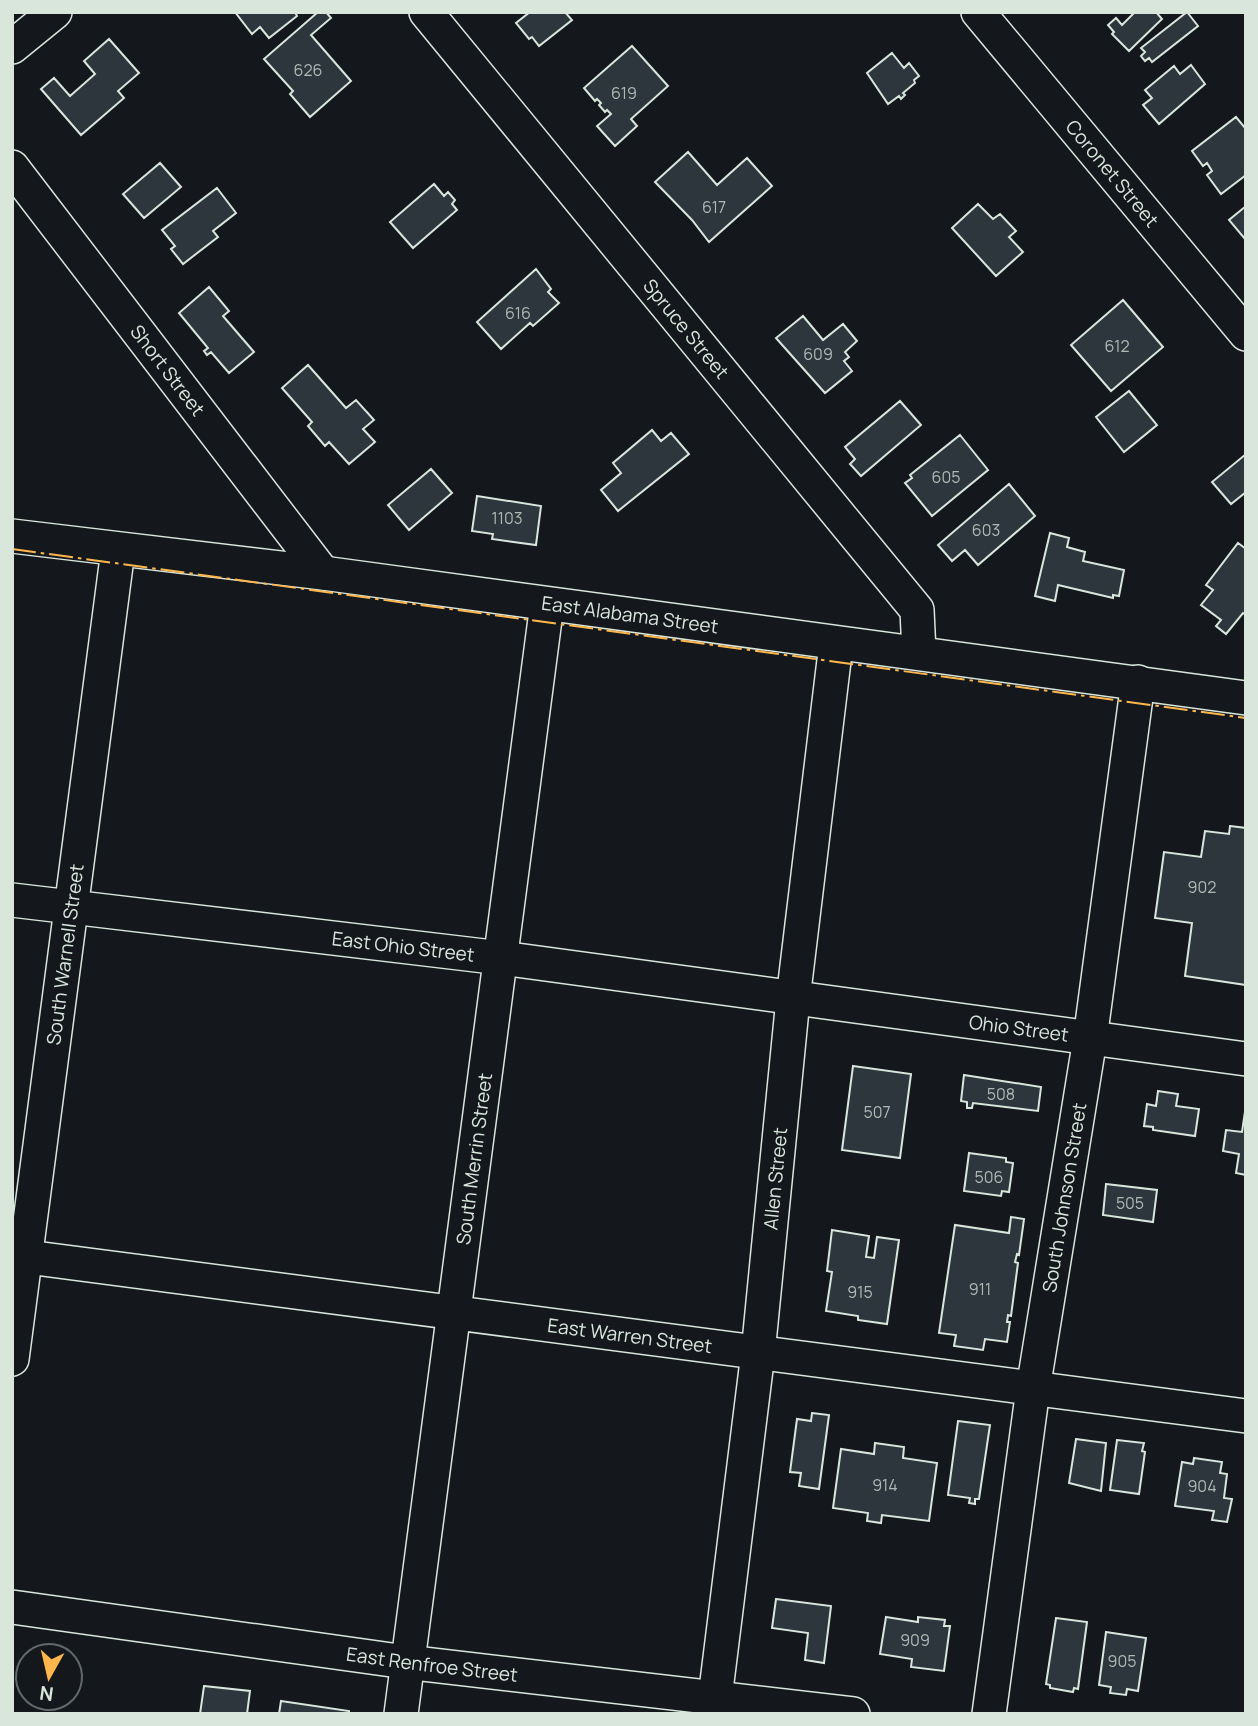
<svg xmlns="http://www.w3.org/2000/svg" width="1258" height="1726" viewBox="0 0 1258 1726" font-family="Manrope,sans-serif">
  <style>
    .building { fill: #2c363c; stroke: #d8e6dc; stroke-width: 2 }
    .lines { fill: none; stroke-linecap: round; stroke-linejoin: round }
    .minor-casing { stroke: #d8e6dc; stroke-width: 36 }
    .minor { stroke: #14181c; stroke-width: 33 }
    .power { stroke: #ffb74d; stroke-width: 2; stroke-dasharray: 24 5 3.5 5; stroke-linecap: butt }
    .labels { text-anchor: middle; dominant-baseline: central; stroke-width: 5; stroke-linejoin: round; paint-order: stroke }
    .number-label { font-size: 16px; fill: #adbab4 }
    .street-label { font-size: 19px; fill: #d8e6dc; stroke: #14181c }
  </style>
  <rect width="100%" height="100%" fill="#14181c"/>
  <path class="building" d="M235,12H295L297,16L269,38L260,27L252,34Z
    M318,12H326L331,18L311,35L351,81L310,117L290,94L293,91L264,59Z
    M530,12H565L572,20L539,46L532,37L529,39L516,23Z
    M1135,12H1156L1162,19L1129,51L1112,34L1114,32L1108,25L1116,18L1122,25Z
    M1187,12L1198,26L1152,62L1149,58L1145,61L1141,56L1145,52L1141,48Z
    M109,39L139,73L118,91L124,98L81,135L41,89L54,78L70,96L95,74L84,61Z
    M632,46L668,86L631,119L637,126L615,146L597,126L611,114L607,110L605,112L599,105L601,103L597,99L595,101L584,88Z
    M892,53L904,68L909,63L919,76L914,80L915,83L903,93L905,95L901,99L899,96L888,104L867,73Z
    M1191,65L1205,84L1159,124L1143,105L1152,98L1145,90L1174,66L1180,74Z
    M1236,117L1246,129V175L1221,194L1207,175L1212,171L1207,163L1203,166L1192,151Z
    M688,152L717,185L747,158L772,186L709,242L692,220L655,182Z
    M160,163L181,187L144,218L123,194Z
    M434,184L444,196L448,192L455,200L452,204L457,210L413,248L390,222Z
    M217,188L236,213L213,231L218,237L183,264L171,249L175,246L162,230Z
    M978,204L993,219L1000,214L1016,231L1009,237L1023,252L996,276L952,228Z
    M1246,206V238L1245,239L1229,220Z
    M536,269L551,289L548,292L559,303L533,326L530,323L501,349L477,322Z
    M209,287L229,311L223,316L254,352L229,373L211,352L207,355L204,351L208,348L179,313Z
    M1123,300L1163,347L1111,391L1071,345Z
    M803,316L823,340L843,324L857,341L845,352L849,357L844,361L852,371L825,393L776,338Z
    M308,365L346,408L356,400L374,420L363,429L375,442L349,464L329,442L325,446L308,426L312,422L282,388Z
    M1129,391L1157,425L1124,452L1096,417Z
    M900,401L921,425L861,476L850,464L855,459L845,447Z
    M652,430L661,441L671,433L689,454L618,511L601,490L621,473L613,463Z
    M960,435L988,470L932,516L905,483L912,478L910,475Z
    M1246,454V492L1231,504L1212,482Z
    M431,469L452,493L409,530L388,505Z
    M1009,484L1035,516L978,565L965,550L952,561L938,545Z
    M477,496L541,506L536,545L492,539L493,534L472,531Z
    M1050,533L1069,538L1067,547L1085,552L1083,561L1124,570L1119,596L1113,595V598L1058,585L1055,601L1035,596Z
    M1238,543L1246,549V615L1243,613L1226,634L1216,626L1221,620L1201,605L1213,590L1206,585Z
    M1230,826L1246,828V985L1185,976L1192,923L1155,918L1164,852L1201,857L1205,831L1229,834Z
    M853,1066L911,1074L900,1158L842,1150Z
    M964,1075L1041,1087L1038,1111L973,1103L972,1108H967V1102L961,1101Z
    M1158,1091L1178,1094L1176,1106L1199,1109L1195,1136L1153,1130V1127L1144,1126L1147,1104L1156,1106Z
    M1246,1105V1175L1236,1173L1239,1154L1223,1151L1226,1130L1242,1132Z
    M969,1153L1006,1158V1162L1013,1163L1009,1192L1002,1191L1001,1196L964,1191Z
    M1106,1184L1157,1190L1153,1222L1103,1215Z
    M1011,1217L1024,1219L1019,1255L1017,1254L1015,1262L1018,1263L1011,1316L1008,1315L1007,1322H1010L1007,1342L985,1339L983,1350L954,1346L956,1335L939,1333L955,1225L1009,1233Z
    M832,1230L869,1236L866,1257L874,1258L877,1237L899,1240L887,1324L858,1320V1316L826,1311L832,1272L827,1271Z
    M812,1413L829,1415L819,1489L799,1486L801,1473L790,1472L797,1419L811,1421Z
    M958,1421L990,1425L979,1499H975V1504L969,1503L970,1498L948,1495Z
    M1076,1439L1106,1443L1101,1491L1069,1483Z
    M1117,1440L1144,1443L1142,1451L1145,1452L1139,1494L1110,1490Z
    M875,1443L904,1447L903,1458L937,1463L929,1521L882,1515L881,1523L867,1521L868,1513L833,1508L841,1449L874,1454Z
    M1194,1458L1222,1462L1220,1473L1227,1474L1224,1498L1232,1499L1227,1522L1212,1520L1214,1511L1175,1506L1182,1462L1193,1464Z
    M776,1599L831,1606L824,1663L805,1660L808,1633L772,1628Z
    M886,1617L918,1622V1617L945,1620L944,1626H950L944,1671L911,1667L912,1659L880,1654Z
    M1056,1618L1087,1622L1078,1689L1074,1688L1073,1692L1050,1688V1685L1046,1684Z
    M1106,1632L1146,1638L1138,1691L1127,1689L1126,1695L1110,1693L1111,1687L1099,1685Z
    M204,1686L250,1691L247,1714H200Z
    M281,1701L349,1711V1714H279Z"/>
  <g class="lines">
    <g class="minor-casing">
      <g id="minor">
        <path id="s1" d="M426,12L917,610L919,653"/>
        <path id="s2" d="M978,12L1246,334"/>
        <path d="M12,47L55,12"/>
        <path id="s3" d="M12,167L323,573"/>
        <path id="s4" d="M12,536L323,573L1246,698"/>
        <path id="s5" d="M12,900L501,958L1246,1059"/>
        <path id="s6" d="M12,1255L1246,1416"/>
        <path id="s7" d="M12,1359L118,550"/>
        <path id="s8" d="M12,1607L406,1662L853,1714"/>
        <path id="s9" d="M401,1714L547,604"/>
        <path id="s10" d="M713,1714L758,1353L793,999L836,644"/>
        <path id="s11" d="M989,1714L1033,1389L1090,1039L1138,682"/>
      </g>
    </g>
    <use href="#minor" class="minor"/>
    <path class="power" d="M12,549L1246,718"/>
  </g>
  <g class="labels">
    <g class="number-label">
      <text x="308" y="70">626</text>
      <text x="624" y="93">619</text>
      <text x="714" y="207">617</text>
      <text x="518" y="313">616</text>
      <text x="1117" y="346">612</text>
      <text x="818" y="354">609</text>
      <text x="946" y="477">605</text>
      <text x="507" y="518">1103</text>
      <text x="986" y="530">603</text>
      <text x="1202" y="887">902</text>
      <text x="1001" y="1094">508</text>
      <text x="877" y="1112">507</text>
      <text x="989" y="1177">506</text>
      <text x="1130" y="1203">505</text>
      <text x="980" y="1289">911</text>
      <text x="860" y="1292">915</text>
      <text x="885" y="1485">914</text>
      <text x="1202" y="1486">904</text>
      <text x="915" y="1640">909</text>
      <text x="1122" y="1661">905</text>
    </g>
    <g class="street-label">
      <text stroke="none"><textPath href="#s2" startOffset="210">Coronet Street</textPath></text>
      <text stroke="none"><textPath href="#s1" startOffset="410">Spruce Street</textPath></text>
      <text stroke="none"><textPath href="#s3" startOffset="256">Short Street</textPath></text>
      <text stroke="none"><textPath href="#s4" startOffset="623">East Alabama Street</textPath></text>
      <text stroke="none"><textPath href="#s5" startOffset="394">East Ohio Street</textPath></text>
      <text stroke="none"><textPath href="#s7" startOffset="408">South Warnell Street</textPath></text>
      <text stroke="none"><textPath href="#s5" startOffset="1015">Ohio Street</textPath></text>
      <text stroke="none"><textPath href="#s9" startOffset="560">South Merrin Street</textPath></text>
      <text stroke="none"><textPath href="#s10" startOffset="539">Allen Street</textPath></text>
      <text stroke="none"><textPath href="#s11" startOffset="522">South Johnson Street</textPath></text>
      <text stroke="none"><textPath href="#s6" startOffset="623">East Warren Street</textPath></text>
      <text stroke="none"><textPath href="#s8" startOffset="424">East Renfroe Street</textPath></text>
    </g>
  </g>
  <rect width="1258" height="1726" fill="none" stroke="#d8e6dc" stroke-width="28"/>
  <g transform="translate(49 1677) rotate(188)"><circle r="33" fill="#14181c" stroke="#626a69" stroke-width="2"/>
  <path d="M0-5L12 26L0 18L-12 26Z" fill="#ffb74d"/>
  <text y="-10" font-size="19" font-weight="bold" text-anchor="middle" fill="#d8e6dc">N</text>
  </g>
</svg>
